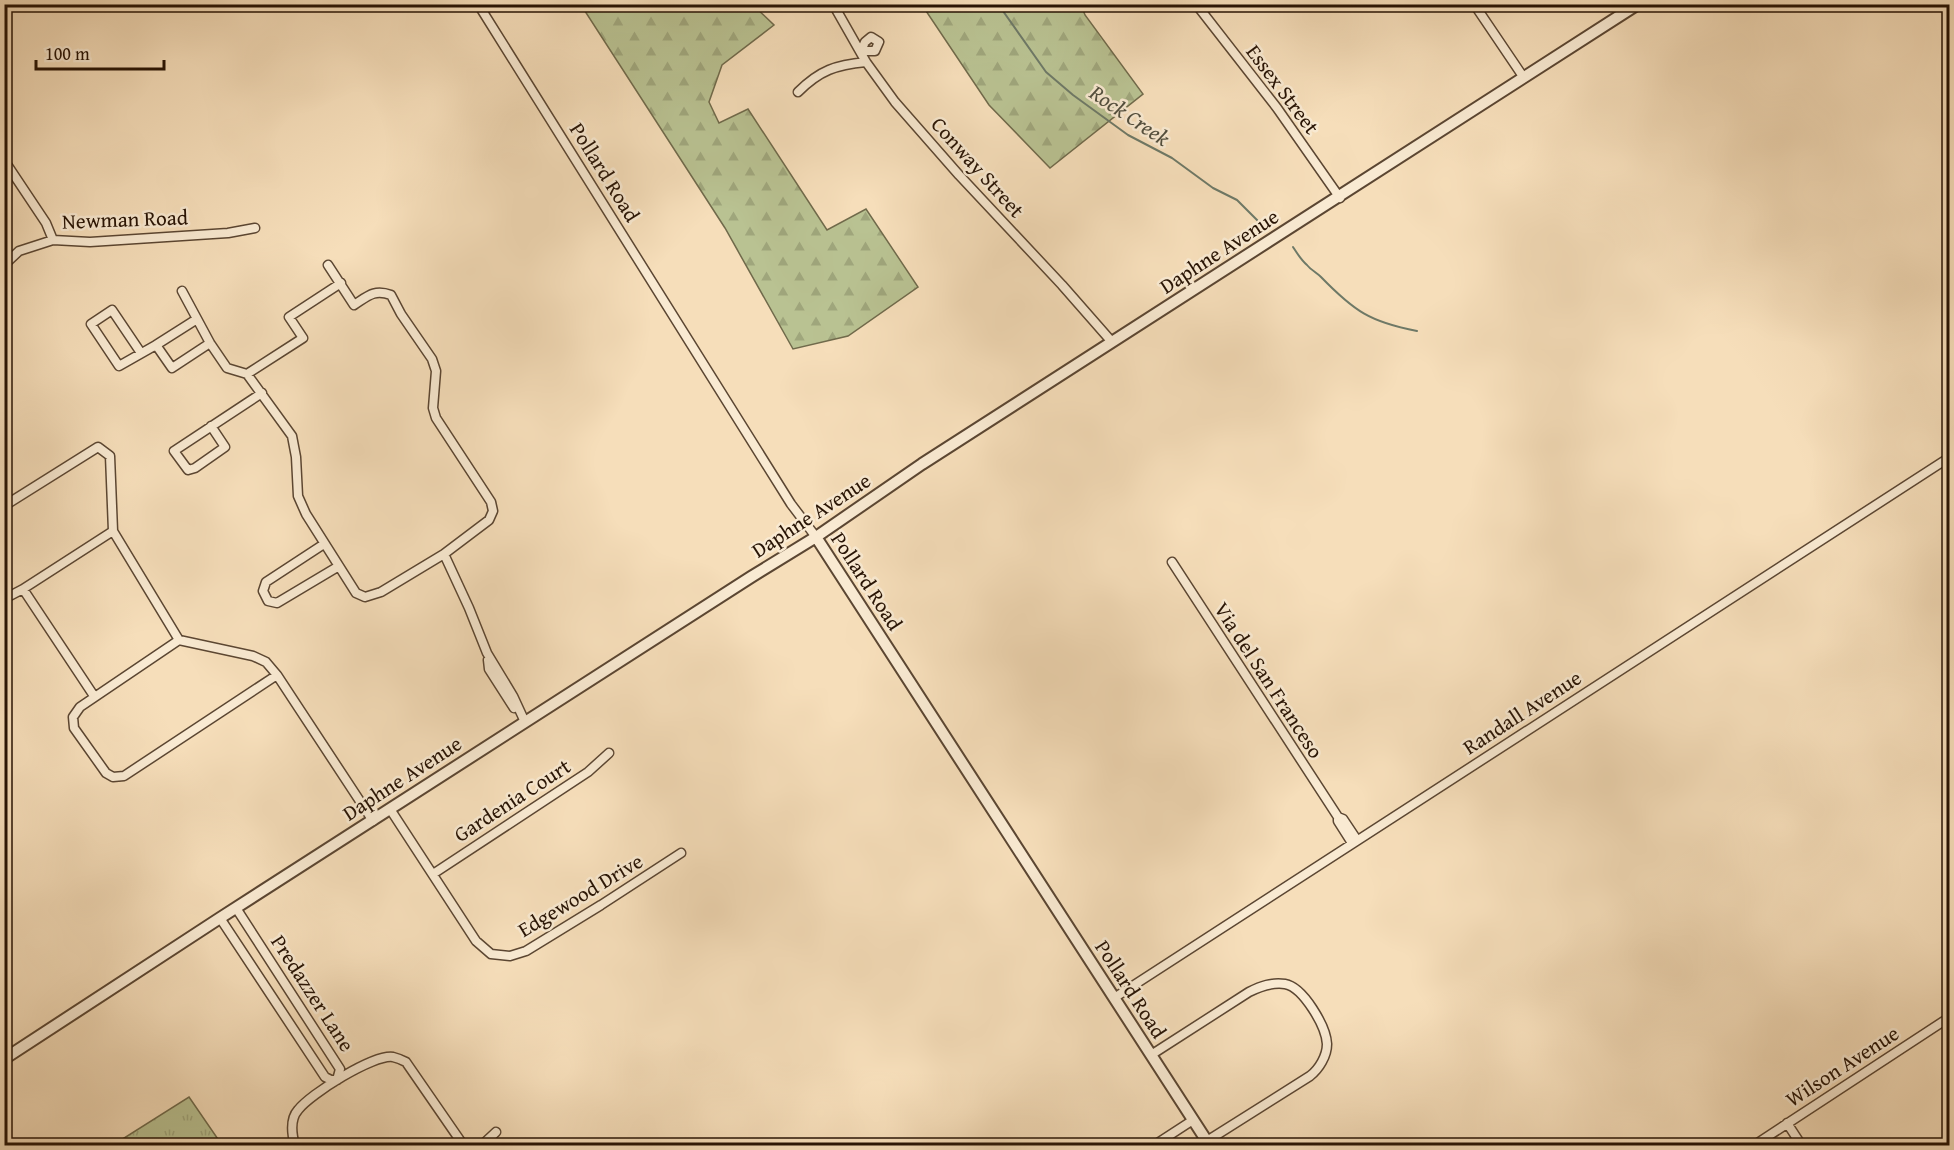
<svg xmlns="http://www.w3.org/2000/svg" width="1954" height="1150" viewBox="0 0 1954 1150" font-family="'Gentium Book Plus',serif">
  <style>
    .grass { fill: url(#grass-tufts); stroke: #706a4b; stroke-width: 1.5 }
    .forest { fill: url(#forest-firs); stroke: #706a4b; stroke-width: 1.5 }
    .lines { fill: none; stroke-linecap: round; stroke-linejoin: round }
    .stream { stroke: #6e7967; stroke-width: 2 }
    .minor-casing { stroke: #5b4632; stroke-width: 11 }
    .tertiary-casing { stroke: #5b4632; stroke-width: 14 }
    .minor { stroke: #f9ead2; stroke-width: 8 }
    .tertiary { stroke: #f9ead2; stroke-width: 10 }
    .labels { text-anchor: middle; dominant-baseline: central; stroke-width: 5; stroke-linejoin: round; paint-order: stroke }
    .street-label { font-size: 21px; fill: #271304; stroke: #f9ead2 }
    .water-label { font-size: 22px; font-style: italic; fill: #514e3e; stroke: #f9ead2 }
  </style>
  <defs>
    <pattern id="grass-tufts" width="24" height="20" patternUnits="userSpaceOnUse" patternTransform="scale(1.5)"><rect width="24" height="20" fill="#b9c292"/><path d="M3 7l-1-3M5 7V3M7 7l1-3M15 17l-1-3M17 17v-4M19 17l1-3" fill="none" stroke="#9fa67c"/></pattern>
    <pattern id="forest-firs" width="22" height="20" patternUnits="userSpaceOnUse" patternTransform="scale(1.5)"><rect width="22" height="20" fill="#b9c292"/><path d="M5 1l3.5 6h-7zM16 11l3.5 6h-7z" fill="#9fa67c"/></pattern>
  </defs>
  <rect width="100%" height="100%" fill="#f6deba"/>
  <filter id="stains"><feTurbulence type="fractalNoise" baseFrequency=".00333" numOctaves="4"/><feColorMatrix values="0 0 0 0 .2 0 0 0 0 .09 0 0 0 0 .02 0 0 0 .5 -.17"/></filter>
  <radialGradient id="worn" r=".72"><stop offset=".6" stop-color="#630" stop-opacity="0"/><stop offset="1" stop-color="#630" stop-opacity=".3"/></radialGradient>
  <path class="grass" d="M189,1097L222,1145H113Z"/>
  <path class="forest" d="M581,5H753L774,25L722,65L709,102L719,123L748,109L827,230L866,209L918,287L848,336L793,349L725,228Z
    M922,5H1081L1085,15L1143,94L1050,168L989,105Z"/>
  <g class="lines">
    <path class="stream" d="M998,4L1046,72L1073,95L1128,135L1172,158L1213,188L1237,200L1265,228
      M1293,247C1297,253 1301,260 1307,265C1311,270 1317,273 1321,277C1354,311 1370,322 1417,331"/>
    <g class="minor-casing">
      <path id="minor" d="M478,4L791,504L816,537
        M833,4L866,62L895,102L959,175L1062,285L1112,342
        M1196,4L1277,108L1340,198
        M1474,4L1524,78
        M871,37L879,42L875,51H861L865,42Z
        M798,92C820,70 836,65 866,62
        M4,160L46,223L53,240
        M4,265L19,251L53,240L90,242L228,233L255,228
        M182,291L210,343L227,368L247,374L303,338L289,317L341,283
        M197,319L156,345L172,368L210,343
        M141,353L112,310L91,324L119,366L156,345
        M247,374L292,436L296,457L298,496L306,514L356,593L365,597L381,592L444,554L489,520L493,511L491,502L436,418L433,408L436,371L432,359L401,314L391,295C374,289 368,296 354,305L328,265
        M211,426L225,447L195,468L188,470L174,451L262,393
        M4,506L98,447L110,456L113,531L179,640L253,656L266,662L277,675L373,821
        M324,544L266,582L263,591L268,601L277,603L339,566
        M444,554L469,608L487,653L513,696L525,722
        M1172,562L1338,817V821L1352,843
        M23,589L113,531
        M4,599L23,589L94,696
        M179,640L80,707L73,717L74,728L106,773L113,777L124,776L277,675
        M488,660L489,669L514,708
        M390,809L476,941L491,954L510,956L526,951L601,905L681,853
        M1338,817L1343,819L1357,840
        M433,874L588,772L609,753
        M220,918L325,1077L331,1080H337L340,1069L236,908
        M1114,998L1950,457
        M1151,1055L1249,992C1261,986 1272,982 1285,984C1303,987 1326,1026 1327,1044C1327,1056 1319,1069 1310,1076L1207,1141
        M1787,1123L1802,1146
        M295,1146C292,1135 290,1119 298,1110C310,1094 374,1054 393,1057C397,1058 402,1060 406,1062L464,1146
        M481,1146L496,1132
        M1153,1146L1193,1120
        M1753,1146L1950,1017"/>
    </g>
    <g class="tertiary-casing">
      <path id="tertiary" d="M816,537L1210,1146
        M4,1059L220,918L751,577L816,537L922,464L1638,4"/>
    </g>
    <use href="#minor" class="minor"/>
    <use href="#tertiary" class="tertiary"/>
  </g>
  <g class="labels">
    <g class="street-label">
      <text transform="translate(1283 89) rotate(53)">Essex Street</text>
      <text transform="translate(978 167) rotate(48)">Conway Street</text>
      <text transform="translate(605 172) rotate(58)">Pollard Road</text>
      <text transform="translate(125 219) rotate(-2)">Newman Road</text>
      <text transform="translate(1219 251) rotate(-33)">Daphne Avenue</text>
      <text transform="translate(811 515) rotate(-33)">Daphne Avenue</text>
      <text transform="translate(867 581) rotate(57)">Pollard Road</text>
      <text transform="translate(1269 680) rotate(57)">Via del San Franceso</text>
      <text transform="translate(1522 712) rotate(-33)">Randall Avenue</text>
      <text transform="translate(402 778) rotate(-33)">Daphne Avenue</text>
      <text transform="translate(512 800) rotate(-33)">Gardenia Court</text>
      <text transform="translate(580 895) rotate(-31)">Edgewood Drive</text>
      <text transform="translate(1131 989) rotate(57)">Pollard Road</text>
      <text transform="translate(313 993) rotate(57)">Predazzer Lane</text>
      <text transform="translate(1842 1066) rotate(-33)">Wilson Avenue</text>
    </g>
    <g class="water-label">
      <text transform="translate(1130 115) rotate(34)">Rock Creek</text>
    </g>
  </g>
  <rect width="1954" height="1150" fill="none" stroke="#f6deba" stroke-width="24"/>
  <rect x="6" y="6" width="1942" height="1138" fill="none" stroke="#271304" stroke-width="3"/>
  <rect x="12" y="12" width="1930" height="1126" fill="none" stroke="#271304" stroke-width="1.5"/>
  <path d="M36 60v9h128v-9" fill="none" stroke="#271304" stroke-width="3"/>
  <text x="45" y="60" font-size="18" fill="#271304" stroke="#f9ead2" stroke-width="4.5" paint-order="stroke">100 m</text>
  <rect width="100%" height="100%" filter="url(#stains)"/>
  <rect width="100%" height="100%" fill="url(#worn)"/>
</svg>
